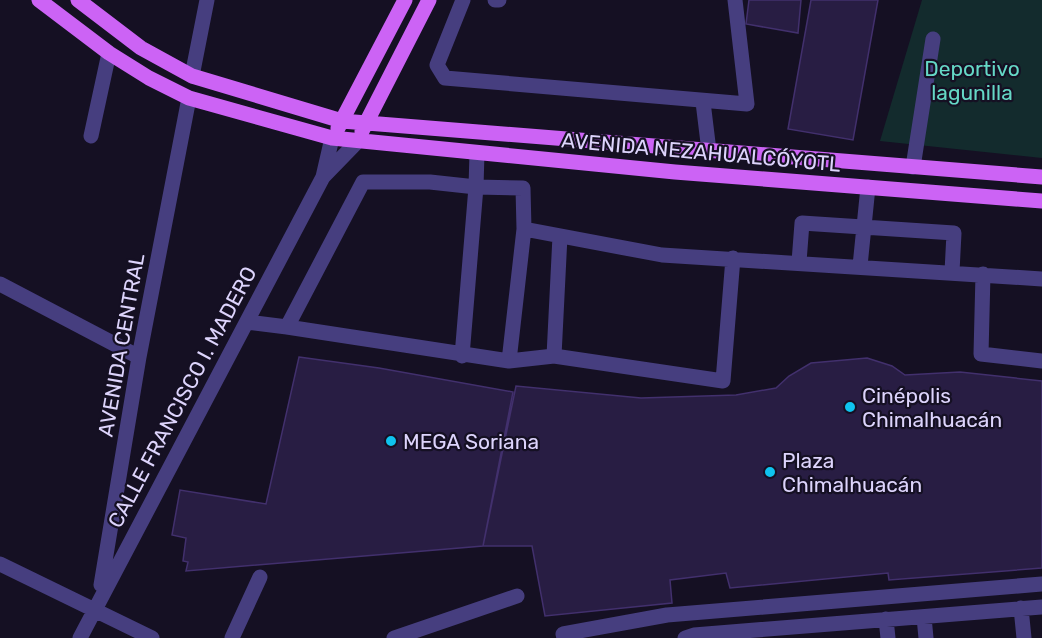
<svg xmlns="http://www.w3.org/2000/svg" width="1042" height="638" viewBox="0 0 1042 638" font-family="Rubik,sans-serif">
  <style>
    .green { fill: #132b2d }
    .building { fill: #281d43; stroke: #42306d; stroke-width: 1.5 }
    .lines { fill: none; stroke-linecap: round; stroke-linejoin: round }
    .minor { stroke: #463e7f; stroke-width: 15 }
    .major { stroke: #cc63f5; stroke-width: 15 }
    .poi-dot { fill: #0fc3ee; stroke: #151023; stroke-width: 2 }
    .labels { text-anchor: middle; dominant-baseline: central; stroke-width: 4.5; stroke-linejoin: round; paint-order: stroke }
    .park-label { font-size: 21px; fill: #65d8c6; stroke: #151023 }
    .street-label { font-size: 21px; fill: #ddd4fc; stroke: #151023 }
    .poi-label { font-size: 21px; fill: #ddd4fc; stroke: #151023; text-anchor: start }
  </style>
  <rect width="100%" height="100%" fill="#151023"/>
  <path class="green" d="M922,0H1042V158L880,141Z"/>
  <path class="building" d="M749,0H801L798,33L746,24Z
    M811,0H878L853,140L788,129Z
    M299,357L379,368L513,392L483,546L186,571L188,562L183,561L186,538L172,535L180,490L266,504Z
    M867,358L892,366L905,375L960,372L1042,381V568L889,580L888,573L730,588L726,573L670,580L672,603L545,616L532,546H483L516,386L641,398L736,395L776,388L789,376L811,363Z"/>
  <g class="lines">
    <path class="minor" d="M463,0L437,65L445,78L747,104L735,0
      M495,0H499
      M192,76L207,0
      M703,102L709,151
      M91,136L109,53
      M477,153L476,187L523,188L524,229L662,255L1042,279
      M913,167L933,39
      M323,177L332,138
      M560,236L554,356L723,381L733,258
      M799,262L802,223L954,233L952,272
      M860,266L868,187
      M983,274L981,354L1042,361
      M0,284L139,357
      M247,322L287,327
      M462,356L476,187L430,182H363L287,327L509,361L524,229
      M509,361L554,356
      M0,564L152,638
      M101,585L139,357L189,98
      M1021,608L1024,638
      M924,617L926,638
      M886,619L888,638
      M80,638L323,177L357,142
      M232,638L260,577
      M394,638L517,596
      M564,638L563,634L667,615L1042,584
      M685,638L694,635L1042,607"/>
    <path class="major" d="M39,0L109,53L149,78L189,98L332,138L675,172L1042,201
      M78,0L141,48L192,76L342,121L1042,177
      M338,128L405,0
      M362,131L429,0"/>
  </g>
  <g class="poi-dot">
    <circle cx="850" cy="407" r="6"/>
    <circle cx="391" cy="441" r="6"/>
    <circle cx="770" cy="472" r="6"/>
  </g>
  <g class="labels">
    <g class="park-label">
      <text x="972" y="68">Deportivo<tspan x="972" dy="24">lagunilla</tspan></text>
    </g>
    <g class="street-label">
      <text transform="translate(701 152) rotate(5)">AVENIDA NEZAHUALCÓYOTL</text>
      <text transform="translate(121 345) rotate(-80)">AVENIDA CENTRAL</text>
      <text transform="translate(182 397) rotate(-62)">CALLE FRANCISCO I. MADERO</text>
    </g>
    <g class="poi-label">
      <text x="862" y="395">Cinépolis<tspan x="862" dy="24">Chimalhuacán</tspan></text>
      <text x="403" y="441">MEGA Soriana</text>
      <text x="782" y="460">Plaza<tspan x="782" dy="24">Chimalhuacán</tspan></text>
    </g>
  </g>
</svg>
